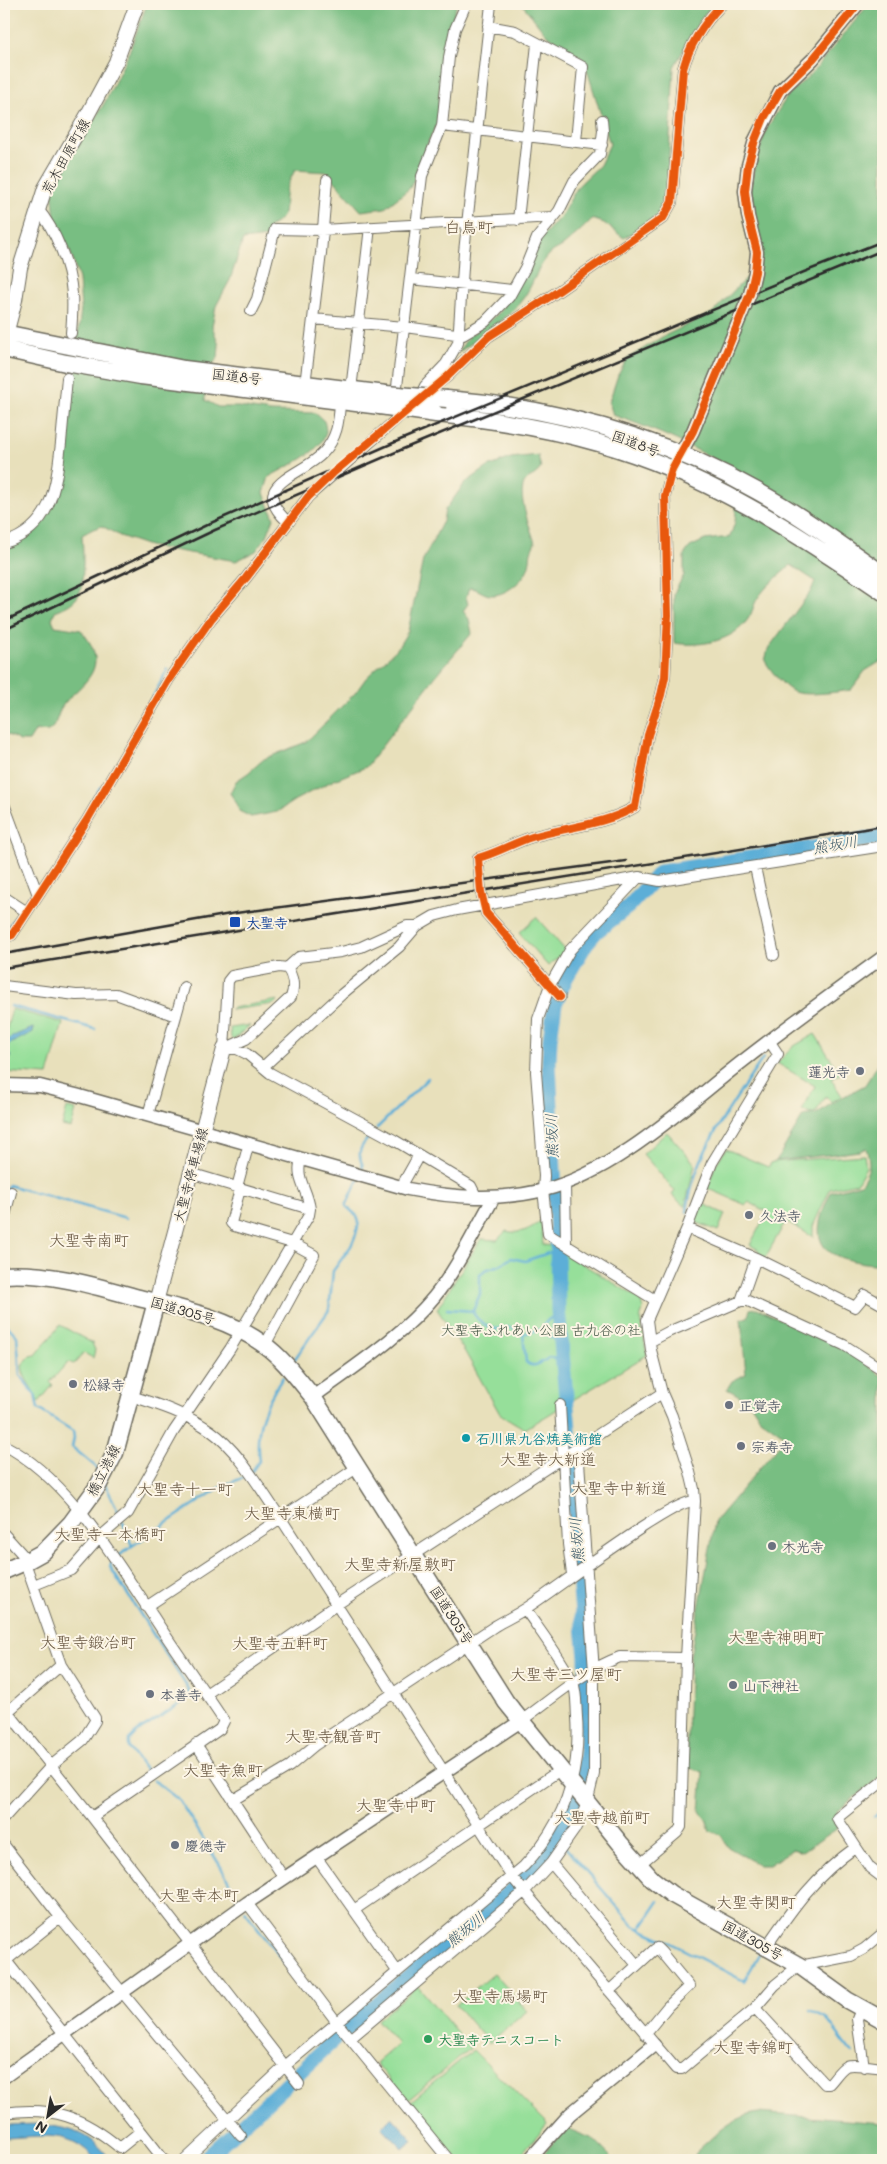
<svg xmlns="http://www.w3.org/2000/svg" width="887" height="2164" viewBox="0 0 887 2164" font-family="Mali,'Klee One',sans-serif">
  <style>
    .green { fill: #96df9a; stroke: #608562 }
    .forest { fill: #78be82; stroke: #527456 }
    .water { fill: #5baed7; stroke: #436c81 }
    .lines { fill: none; stroke-linecap: round; stroke-linejoin: round }
    .stream { stroke: #5baed7; stroke-width: 2.5 }
    .river { stroke: #5baed7; stroke-width: 15 }
    .minor-casing { stroke: #6d6a5d; stroke-width: 12 }
    .tertiary-casing { stroke: #6d6a5d; stroke-width: 15 }
    .secondary-casing { stroke: #6d6a5d; stroke-width: 16 }
    .primary-casing { stroke: #6d6a5d; stroke-width: 19 }
    .trunk-casing { stroke: #6d6a5d; stroke-width: 19 }
    .minor { stroke: #fff; stroke-width: 10 }
    .tertiary { stroke: #fff; stroke-width: 12 }
    .secondary { stroke: #fff; stroke-width: 14 }
    .primary { stroke: #fff; stroke-width: 16 }
    .trunk { stroke: #fff; stroke-width: 16 }
    .rail { stroke: #2b2b2b; stroke-width: 2.5 }
    .trunk-bridge-casing { stroke: #6d6a5d; stroke-width: 19; stroke-linecap: butt }
    .trunk-bridge { stroke: #fff; stroke-width: 16 }
    .cycleway-casing { stroke: #fcf5e5; stroke-width: 11 }
    .cycleway { stroke: #e8590c; stroke-width: 8 }
    .transit-dot { fill: #1a4fb4; stroke: #fcf5e5; stroke-width: 2 }
    .worship-dot { fill: #6b7280; stroke: #fcf5e5; stroke-width: 2 }
    .culture-dot { fill: #0f9aa8; stroke: #fcf5e5; stroke-width: 2 }
    .leisure-dot { fill: #2e9e5b; stroke: #fcf5e5; stroke-width: 2 }
    .labels { text-anchor: middle; dominant-baseline: central; stroke-width: 4; stroke-linejoin: round; paint-order: stroke }
    .street-label { font-size: 14px; fill: #2b2b2b; stroke: #fcf5e5 }
    .transit-label { font-size: 14px; font-weight: bold; fill: #164399; stroke: #fcf5e5; text-anchor: start }
    .worship-label { font-size: 14px; font-weight: bold; fill: #5b616d; stroke: #fcf5e5; text-anchor: start }
    .park-label { font-size: 14px; fill: #465847; stroke: #fcf5e5 }
    .culture-label { font-size: 14px; font-weight: bold; fill: #0d838f; stroke: #fcf5e5; text-anchor: start }
    .leisure-label { font-size: 14px; font-weight: bold; fill: #27864d; stroke: #fcf5e5; text-anchor: start }
    .water-label { font-size: 15px; font-style: italic; fill: #3c5967; stroke: #fcf5e5 }
    .quarter-label { font-size: 16px; fill: #675641; stroke: #fcf5e5 }
  </style>
  <rect width="100%" height="100%" fill="#fcf5e5"/>
  <filter id="ink" filterUnits="userSpaceOnUse"><feTurbulence type="fractalNoise" baseFrequency=".02" numOctaves="2"/><feDisplacementMap in="SourceGraphic" scale="10" xChannelSelector="R" yChannelSelector="G"/><feConvolveMatrix kernelMatrix="1 2 1 2 8 2 1 2 1" color-interpolation-filters="sRGB"/></filter>
  <filter id="wash" filterUnits="userSpaceOnUse"><feTurbulence type="fractalNoise" baseFrequency=".0096" numOctaves="4" result="noise"/><feDisplacementMap in="SourceGraphic" scale="20" xChannelSelector="R" yChannelSelector="G"/><feGaussianBlur stdDeviation="1.12" result="paint"/><feColorMatrix in="noise" values="0 0 0 0 0 0 0 0 0 0 0 0 0 0 0 0 0 1.4 0 .05"/><feComposite in="paint" operator="in"/></filter>
  <g filter="url(#wash)">
    <rect width="100%" height="100%" fill="#e8e0bb"/>
    <path class="green" d="M536,917L566,951L548,966L519,933Z
      M278,1000L274,1004L231,1010L232,1008Z
      M12,1009L63,1023L48,1075L4,1072V1039Z
      M250,1025L233,1040L231,1038L230,1028Z
      M815,1034L840,1074L831,1079L842,1096L831,1102L826,1096L816,1112L810,1114L802,1110L815,1086L777,1063L794,1046Z
      M67,1108L76,1110L71,1128L62,1126Z
      M667,1132L695,1164L685,1207L672,1195L675,1191L643,1154Z
      M726,1149L768,1167L772,1162L864,1155L866,1167L857,1183L830,1189L813,1226V1237L786,1221L765,1258L758,1254L759,1250L750,1245L767,1212L749,1202L746,1205L707,1188L716,1164Z
      M701,1203L725,1214L718,1231L693,1221Z
      M541,1220L543,1245L553,1246L640,1299L643,1309L640,1319L647,1355L525,1429L500,1414L465,1352L437,1309L481,1239L497,1240L506,1231C519,1235 532,1229 541,1220Z
      M60,1325L92,1343L95,1350L93,1358L84,1353L74,1364L68,1362L50,1382L53,1385L38,1403C35,1389 23,1380 22,1366L30,1356L36,1355Z
      M494,1973L527,2011L489,2043L456,2005Z
      M418,1986L470,2048L407,2101L376,2063L398,2044L377,2020Z
      M473,2050L547,2124L516,2160H458L410,2102Z"/>
    <path class="forest" d="M147,4H457L448,32L441,68L437,124L429,140L420,166L410,188L385,208L361,211L327,172L295,170C292,176 288,183 286,189C282,209 291,215 269,227L267,237L243,240L230,280L216,306L212,326L219,345L218,358L205,373V400L218,407H239L271,412L315,413L324,421C325,424 326,429 326,432C322,453 285,467 269,477L264,493L274,518L267,536L256,551L236,561L149,546L120,536L102,526L93,529L82,535C83,549 85,585 78,596C73,604 63,608 55,611L52,619L55,626L81,630C88,639 96,650 95,662C93,682 71,692 61,708C58,714 56,725 51,729C47,733 41,731 36,730L29,741H20L4,733V550C39,535 51,518 62,483L81,309L79,279L70,251L55,219L52,188L105,102L128,55Z
      M522,4H714L702,17L674,67L667,189L660,213L651,221L624,238L604,223L592,219C583,229 574,236 564,245C560,248 554,250 551,253C539,264 534,282 525,296C508,320 482,335 458,353L468,337L499,313L539,240L561,216L578,186L600,165L610,144L584,60L546,34Z
      M869,4H883V660L865,671L851,690C838,692 802,697 792,691C781,684 772,672 765,661L768,649L811,591L815,581L791,565C779,576 764,587 756,601C753,607 752,614 748,619C733,642 699,647 674,643V593L684,575V555L690,547L705,540L730,537L735,522L739,474C700,449 657,430 613,415L609,402L618,375L627,359L662,337L712,313L753,271L756,226L750,191L755,163L767,128L789,94L812,73Z
      M538,455L541,468C537,474 532,476 526,481C515,493 531,529 535,543C528,556 532,554 529,565C526,579 506,596 491,595C483,595 477,587 469,588L466,597L468,604L463,611L469,619L472,633L435,677L366,767L334,780L295,800L277,812L251,817L239,811L237,804L230,793L236,781L248,773L264,759L306,742L356,692L366,678L397,649L408,631L423,560L443,521L445,510L465,483L488,467L511,458Z
      M883,1056V1265C829,1260 802,1250 831,1192L861,1184C870,1169 871,1165 866,1148L860,1151L776,1161L803,1116L816,1114L837,1100L865,1085Z
      M757,1308L850,1352L883,1377V1775L836,1812L838,1828L802,1852L793,1849L769,1865H759L728,1847L721,1835L710,1831L707,1821L700,1811L703,1772L686,1767L690,1657L715,1521L786,1437L760,1418L749,1401L727,1389L732,1381L746,1374L741,1319L748,1317L750,1309Z
      M758,2113L883,2123V2160H693L695,2153C715,2135 730,2118 758,2113Z
      M566,2128L593,2139L614,2160H538Z"/>
    <path class="water" d="M33,1028L34,1029L33,1032L8,1045L7,1053L12,1057L8,1058L7,1066L4,1067C4,1036 6,1039 33,1028Z
      M392,2117L413,2140L403,2149L382,2127Z
      M40,2124C75,2130 88,2131 111,2160H96C69,2128 42,2137 4,2138V2125Z"/>
    <g class="lines">
      <path class="stream" d="M148,705L168,669
        M74,832L100,787
        M23,906L33,892
        M5,932L20,910
        M11,1006L95,1029
        M377,1128L428,1078
        M361,1173L363,1166C355,1150 363,1144 374,1132
        M6,1192L8,1185L126,1218
        M687,1212C693,1155 732,1105 763,1058
        M447,1309L473,1311L480,1294V1275L485,1270L500,1265L511,1258L525,1261L557,1250
        M473,1311C475,1319 489,1330 498,1329C502,1329 506,1328 510,1327L523,1334L526,1362C534,1370 542,1361 551,1357L562,1363
        M4,1322L17,1336L20,1375L35,1395L38,1409L73,1431L74,1438L72,1447L95,1466L99,1473
        M542,1329L551,1338L560,1337
        M523,1334L542,1329C545,1321 550,1317 558,1315
        M294,1360L329,1310L333,1271L351,1246L356,1234L359,1222L357,1216L346,1206L358,1180
        M252,1471L259,1461C254,1428 265,1404 283,1377
        M105,1484L120,1515
        M132,1546L222,1486L245,1477
        M116,1558L132,1546L122,1520
        M112,1562L110,1567L189,1690L188,1696L183,1702L136,1733L129,1740V1748L149,1775
        M153,1780L179,1800L221,1867L240,1904
        M874,1817L883,1810
        M555,1839L560,1843
        M565,1847L634,1926L667,1941L744,1981L759,1955
        M245,1911L327,2019L329,2025
        M640,1929L659,1901
        M810,2010L826,2018L852,2053
        M331,2030L334,2040"/>
      <path class="river" d="M204,2160L334,2040L529,1875L567,1821L581,1789L587,1744L586,1658L580,1591L573,1473L558,1309L557,1237L549,1062L550,1039L555,1004L566,978L586,944L597,931L629,906L660,872L883,837"/>
    </g>
  </g>
  <g filter="url(#ink)">
    <g class="lines">
      <g class="minor-casing">
        <path id="minor" d="M488,26L515,31L583,67L576,141
          M442,126L602,145
          M37,208C56,230 70,266 72,294C73,307 72,321 71,333
          M518,220L537,44
          M411,279L512,290
          M251,311L257,299L275,229L322,230L553,217
          M313,319L405,327L463,335L485,322L509,297L525,268L537,238L559,211L574,181L600,154L603,131L602,120
          M305,385L321,253L327,180
          M351,390L370,227
          M421,394L425,386L446,364L458,343L464,252L491,4
          M396,395L422,176L442,126L449,57L455,29L466,4
          M421,397L447,377L488,337L557,292L663,218L672,202L683,69C690,43 704,23 722,4
          M288,522C246,484 302,476 323,453C337,438 339,422 340,403
          M4,543C52,528 56,487 61,443C63,422 65,400 67,378
          M4,804L38,895
          M755,867L774,955
          M639,877L570,950L550,985L542,1008L538,1019L536,1072L544,1176L543,1190L548,1234L655,1300
          M4,897L27,912
          M4,938L12,935L87,820L169,679L211,619L246,578L308,497L408,409
          M279,967L287,968C293,976 295,987 291,997L246,1039L224,1049L228,981L232,976Z
          M287,968L299,957L341,952L361,947L407,926H417
          M4,986L76,995L116,994L176,1016L148,1115
          M560,997L486,913L481,892L478,858C497,853 513,843 532,837C565,827 605,825 635,807L648,735L661,695L665,677L668,615L665,496L672,469
          M176,1016L184,987
          M224,1049H237L247,1054L270,1073L394,1140L471,1186L477,1198
          M263,1067L342,994L399,947L417,926L434,916L457,910L639,877L660,881L883,846
          M190,1173L310,1209C307,1187 295,1180 301,1158
          M565,1183L566,1245
          M237,1187L249,1143
          M401,1187L419,1155
          M240,1189L231,1223L234,1226L292,1243L314,1255L265,1345
          M4,1219L11,1192
          M687,1228L756,1258L855,1307L865,1295L883,1305
          M741,1301L756,1258
          M651,1341L668,1332L741,1301H748L844,1345L883,1370
          M131,1396C160,1405 187,1414 211,1431C240,1452 260,1489 280,1517L511,1876L676,2069H682L755,2008L775,1985L791,1972L800,1966L851,1956L864,1949L883,1933
          M560,1405L568,1544L572,1574
          M4,1445C68,1478 113,1557 153,1616C176,1652 201,1686 224,1721L220,1729L92,1817
          M4,1534L22,1554L61,1665L4,1715
          M34,1585L71,1570L100,1537L128,1513L174,1431L230,1349L309,1215L310,1209
          M146,1607L358,1467
          M206,1694L336,1605L662,1393
          M8,1712L92,1817L299,2084
          M521,1721C552,1699 584,1670 620,1657L686,1658
          M196,1744L284,1878
          M233,1800L290,1766L315,1745L495,1626C505,1620 516,1615 525,1609C551,1593 674,1498 695,1501
          M4,1818L51,1766L83,1740L95,1721V1718L61,1665
          M4,1845L60,1917L241,2136
          M856,1847L870,1868L883,1878
          M317,1858L397,1971
          M551,1863L575,1829L587,1804L594,1774V1671L578,1448
          M639,1865L677,1833L681,1827L686,1658L695,1501L694,1489L690,1472L672,1416L662,1393L651,1350L647,1320L687,1228L712,1163L778,1054L770,1042
          M247,1903L339,2025L449,2160
          M354,1910L560,1770
          M766,1947C794,1906 815,1876 856,1847L837,1818L883,1781
          M4,1958L164,2160
          M4,1962L60,1917
          M609,1991L654,1950L657,1948L661,1952L689,1986L668,2006L645,2034
          M755,2008L825,2084H829C834,2079 840,2069 846,2066C853,2063 874,2067 883,2068
          M861,2009L857,2019L864,2067
          M351,2038L524,1892L551,1863L637,1965
          M4,2113C53,2106 83,2117 120,2148L141,2131
          M185,2160L285,2066L524,1866C564,1824 581,1774 577,1717C576,1706 577,1692 573,1683C562,1659 540,1631 525,1609"/>
      </g>
      <g class="tertiary-casing">
        <path id="tertiary" d="M672,469L693,431L750,294L755,272L757,252L748,216L745,191L748,165L755,140L780,91L813,59L858,4
          M4,1085L40,1086L76,1095L408,1189C454,1198 498,1201 544,1190C616,1172 685,1106 743,1061C789,1025 836,991 883,957
          M313,1397C355,1366 401,1337 434,1297C457,1269 475,1230 493,1199
          M4,2077L247,1903L521,1721
          M529,2160L570,2114L654,2045"/>
      </g>
      <g class="secondary-casing">
        <path id="secondary" d="M4,342L15,300L20,268L45,188L88,114L116,62L137,4
          M156,1302L224,1049"/>
      </g>
      <g class="primary-casing">
        <path id="primary" d="M4,1571L25,1562L43,1552L71,1523L98,1486L115,1453L156,1302"/>
      </g>
      <g class="trunk-casing">
        <path id="trunk" d="M4,333L184,369L386,394
          M4,349L66,363L141,376L380,406
          M447,399C556,408 662,437 757,491C801,515 842,546 883,574
          M436,414C490,419 547,428 599,443C703,472 796,532 883,592
          M4,1275C50,1272 95,1286 139,1298C182,1309 227,1318 263,1344C283,1358 298,1379 313,1397L506,1702L620,1843L652,1879L671,1894L800,1966L847,2000L883,2020"/>
      </g>
      <use href="#minor" class="minor"/>
      <use href="#tertiary" class="tertiary"/>
      <use href="#secondary" class="secondary"/>
      <use href="#primary" class="primary"/>
      <use href="#trunk" class="trunk"/>
      <path class="rail" d="M4,621L213,522L400,440L804,272L883,241
        M4,630L215,530L403,449L883,250
        M4,954L236,913L626,861
        M4,968L883,826"/>
      <g class="trunk-bridge-casing">
        <path id="trunk-bridge" d="M386,394L447,399
          M380,406L436,414"/>
      </g>
      <use href="#trunk-bridge" class="trunk-bridge"/>
      <g class="cycleway-casing">
        <path id="cycleway" d="M4,938L12,935L87,820L169,679L211,619L246,578L308,497L333,473L447,377L488,337L557,292L663,218L672,202L683,69C690,43 704,23 722,4
          M560,997L486,913L481,892L478,858C497,853 513,843 532,837C565,827 605,825 635,807L648,735L661,695L665,677L668,615L665,496L672,469L693,431L723,360L750,294L755,272L757,252L748,216L745,191L748,165L755,140L764,118L780,91L813,59L858,4"/>
      </g>
      <use href="#cycleway" class="cycleway"/>
    </g>
  </g>
  <rect class="transit-dot" x="229" y="916" width="12" height="12" rx="2.5"/>
  <g class="worship-dot">
    <circle cx="860" cy="1071" r="5"/>
    <circle cx="749" cy="1215" r="5"/>
    <circle cx="73" cy="1384" r="5"/>
    <circle cx="729" cy="1405" r="5"/>
    <circle cx="741" cy="1446" r="5"/>
    <circle cx="772" cy="1546" r="5"/>
    <circle cx="733" cy="1685" r="5"/>
    <circle cx="150" cy="1694" r="5"/>
    <circle cx="175" cy="1845" r="5"/>
  </g>
  <circle class="culture-dot" cx="466" cy="1438" r="5"/>
  <circle class="leisure-dot" cx="428" cy="2039" r="5"/>
  <g class="labels">
    <g class="street-label">
      <text transform="translate(65 156) rotate(-61)">荒木田原町線</text>
      <text transform="translate(237 376) rotate(7)">国道8号</text>
      <text transform="translate(636 443) rotate(20)">国道8号</text>
      <text transform="translate(190 1175) rotate(-75)">大聖寺停車場線</text>
      <text transform="translate(183 1310) rotate(16)">国道305号</text>
      <text transform="translate(103 1470) rotate(-63)">橋立港線</text>
      <text transform="translate(452 1615) rotate(57)">国道305号</text>
      <text transform="translate(753 1940) rotate(29)">国道305号</text>
    </g>
    <g class="transit-label">
      <text x="246" y="922">大聖寺</text>
    </g>
    <g class="worship-label">
      <text x="850" y="1071" text-anchor="end">蓮光寺</text>
      <text x="759" y="1215">久法寺</text>
      <text x="83" y="1384">松縁寺</text>
      <text x="739" y="1405">正覚寺</text>
      <text x="751" y="1446">宗寿寺</text>
      <text x="782" y="1546">木光寺</text>
      <text x="743" y="1685">山下神社</text>
      <text x="160" y="1694">本善寺</text>
      <text x="185" y="1845">慶徳寺</text>
    </g>
    <g class="park-label">
      <text x="541" y="1329">大聖寺ふれあい公園 古九谷の社</text>
    </g>
    <g class="culture-label">
      <text x="476" y="1438">石川県九谷焼美術館</text>
    </g>
    <g class="leisure-label">
      <text x="438" y="2039">大聖寺テニスコート</text>
    </g>
    <g class="water-label">
      <text transform="translate(835 844) rotate(-9)">熊坂川</text>
      <text transform="translate(551 1136) rotate(-92)">熊坂川</text>
      <text transform="translate(576 1540) rotate(-95)">熊坂川</text>
      <text transform="translate(465 1929) rotate(-40)">熊坂川</text>
    </g>
    <g class="quarter-label">
      <text x="469" y="226">白鳥町</text>
      <text x="89" y="1239">大聖寺南町</text>
      <text x="548" y="1458">大聖寺大新道</text>
      <text x="619" y="1487">大聖寺中新道</text>
      <text x="185" y="1488">大聖寺十一町</text>
      <text x="292" y="1512">大聖寺東横町</text>
      <text x="110" y="1533">大聖寺一本橋町</text>
      <text x="400" y="1563">大聖寺新屋敷町</text>
      <text x="776" y="1636">大聖寺神明町</text>
      <text x="88" y="1641">大聖寺鍛冶町</text>
      <text x="280" y="1642">大聖寺五軒町</text>
      <text x="566" y="1673">大聖寺三ツ屋町</text>
      <text x="333" y="1735">大聖寺観音町</text>
      <text x="223" y="1769">大聖寺魚町</text>
      <text x="396" y="1804">大聖寺中町</text>
      <text x="602" y="1816">大聖寺越前町</text>
      <text x="199" y="1894">大聖寺本町</text>
      <text x="756" y="1901">大聖寺関町</text>
      <text x="500" y="1995">大聖寺馬場町</text>
      <text x="753" y="2046">大聖寺錦町</text>
    </g>
  </g>
  <rect width="887" height="2164" fill="none" stroke="#fcf5e5" stroke-width="20"/>
  <g transform="translate(48 2116) rotate(211)" stroke="#fcf5e5" stroke-width="4" paint-order="stroke">
  <path d="M0-4L9 19L0 12L-9 19Z" fill="#2b2b2b"/>
  <text y="-8" font-size="14" font-weight="bold" text-anchor="middle" fill="#2b2b2b">N</text>
  </g>
</svg>
